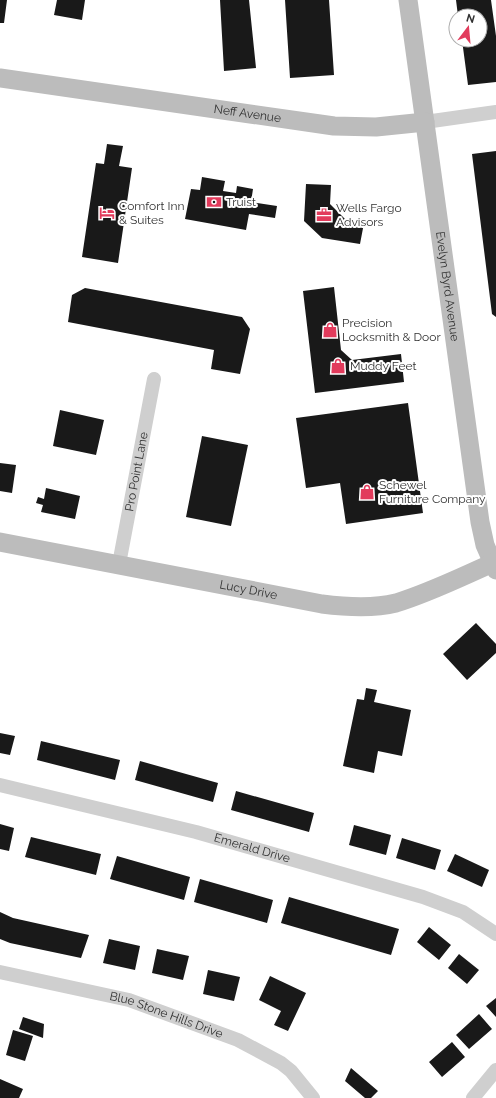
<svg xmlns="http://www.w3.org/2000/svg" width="496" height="1098" viewBox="0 0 496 1098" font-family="Raleway,sans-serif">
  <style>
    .building { fill: #191919 }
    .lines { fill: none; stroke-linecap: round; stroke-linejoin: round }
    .street { stroke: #cfcfcf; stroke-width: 14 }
    .secondary { stroke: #bcbcbc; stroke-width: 19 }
    .labels { text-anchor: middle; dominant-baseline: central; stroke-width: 4; stroke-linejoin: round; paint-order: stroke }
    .street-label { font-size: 12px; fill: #323232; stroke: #fff }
    .poi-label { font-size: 12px; fill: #323232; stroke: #fff; text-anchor: start }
  </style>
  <rect width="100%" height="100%" fill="#fff"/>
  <path class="building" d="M0,0H7L4,23H0Z
    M57,0H85L82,20L54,15Z
    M220,0H249L256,68L224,71Z
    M285,0H329L334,75L290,78Z
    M456,0H491L496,36V82L468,85L462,40H480V16H458Z
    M107,144L123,146L119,166L132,168L118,263L82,257L96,163L104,164Z
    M496,151V317L492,314L472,154Z
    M202,177L225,181L223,191L236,193L237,186L253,189L251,202L277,206L275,218L249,214L246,230L185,219L191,189L200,190Z
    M306,184L331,185L330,204L346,220L364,223L360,244L322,238L304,221Z
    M334,287L341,350L352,360L401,354L404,382L315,393L303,291Z
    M85,288L242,317L250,329L240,374L211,369L214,350L68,322L72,295Z
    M408,403L423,513L346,524L340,483L306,488L296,418Z
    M60,410L104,420L96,455L53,446Z
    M202,436L248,445L231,526L186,517Z
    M0,463L16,465L12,493L0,491Z
    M46,488L80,496L75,519L41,512L43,505L36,503L38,497L44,499Z
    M476,623L496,644V653L467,680L443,654Z
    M366,688L377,690L374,702L411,710L402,756L378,751L374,773L343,766L357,699L364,700Z
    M0,733L15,736L10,755L0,753Z
    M41,741L120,760L115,780L37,760Z
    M140,761L218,783L213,802L135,780Z
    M236,791L314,813L309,832L231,810Z
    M0,824L14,828L9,851L0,849Z
    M354,825L391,835L386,855L349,845Z
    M31,837L101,854L96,875L25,857Z
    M402,838L441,850L435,870L396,858Z
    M455,854L489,870L482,887L447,871Z
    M117,856L190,877L184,900L110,879Z
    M200,879L273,900L267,923L194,902Z
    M289,897L399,929L391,955L281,923Z
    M0,912L13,918L89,935L81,958L10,943L0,939Z
    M429,927L451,945L439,960L417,942Z
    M109,939L140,946L135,970L103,963Z
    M157,949L189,956L183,980L152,973Z
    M459,954L479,970L467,984L448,968Z
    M208,970L240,977L234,1001L203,994Z
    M270,976L306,993L288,1031L274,1025L281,1011L259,1000Z
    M496,998V1017L486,1006Z
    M479,1014L492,1029L469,1049L456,1035Z
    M23,1017L44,1024L43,1038L19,1029Z
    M13,1030L33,1036L25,1061L6,1055Z
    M452,1042L465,1057L442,1077L429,1062Z
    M351,1068L378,1091L371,1098H365L345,1081Z
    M0,1079L23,1089L19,1098H0Z"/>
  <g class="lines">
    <g class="street">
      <path d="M425,122L496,112"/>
      <path id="s1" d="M119,564L154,379"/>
      <path id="s2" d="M0,785L196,832L423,897L463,912L496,934"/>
      <path id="s3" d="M0,972L129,1000L238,1040L281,1063L291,1071L313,1098"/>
      <path d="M473,1098L496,1070"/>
    </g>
    <g class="secondary">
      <path id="s4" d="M408,0L480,522L485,545L496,570"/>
      <path id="s5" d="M0,78L334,126L376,127L425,122"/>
      <path id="s6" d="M0,542L322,604C346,607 372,609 396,603C429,593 461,577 493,563"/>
    </g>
  </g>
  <defs>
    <g id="bank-bare" transform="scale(1.2)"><path d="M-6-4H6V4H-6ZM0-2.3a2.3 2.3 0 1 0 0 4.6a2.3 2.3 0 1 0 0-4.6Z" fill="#e23b5c" stroke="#fff" stroke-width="2.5" paint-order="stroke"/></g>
    <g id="hotel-bare" transform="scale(1.2)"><path d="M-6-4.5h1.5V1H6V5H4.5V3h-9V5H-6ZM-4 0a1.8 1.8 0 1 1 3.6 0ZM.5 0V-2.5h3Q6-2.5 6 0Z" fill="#e23b5c" stroke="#fff" stroke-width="2.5" paint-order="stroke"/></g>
    <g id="office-bare" transform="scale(1.2)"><path d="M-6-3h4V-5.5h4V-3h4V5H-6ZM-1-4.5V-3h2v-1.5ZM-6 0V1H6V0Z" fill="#e23b5c" stroke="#fff" stroke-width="2.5" paint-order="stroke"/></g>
    <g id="shop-bare" transform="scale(1.2)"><path d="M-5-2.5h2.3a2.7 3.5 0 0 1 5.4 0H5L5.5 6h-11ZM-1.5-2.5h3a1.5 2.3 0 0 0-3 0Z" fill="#e23b5c" stroke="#fff" stroke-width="2.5" paint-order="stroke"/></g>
  </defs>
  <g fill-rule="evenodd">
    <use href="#bank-bare" x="214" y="202"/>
    <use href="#hotel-bare" x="107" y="213"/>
    <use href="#office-bare" x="324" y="215"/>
    <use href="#shop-bare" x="330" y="330"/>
    <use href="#shop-bare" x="338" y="366"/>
    <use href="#shop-bare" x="367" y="492"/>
  </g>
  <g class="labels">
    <g class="street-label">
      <text stroke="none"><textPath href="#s5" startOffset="250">Neff Avenue</textPath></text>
      <text stroke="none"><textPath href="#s4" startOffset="289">Evelyn Byrd Avenue</textPath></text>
      <text stroke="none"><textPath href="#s1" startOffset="94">Pro Point Lane</textPath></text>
      <text stroke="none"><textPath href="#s6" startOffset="253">Lucy Drive</textPath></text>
      <text stroke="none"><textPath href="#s2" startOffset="260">Emerald Drive</textPath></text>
      <text stroke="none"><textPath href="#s3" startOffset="172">Blue Stone Hills Drive</textPath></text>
    </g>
    <g class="poi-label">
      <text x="226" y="202">Truist</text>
      <text x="119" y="206">Comfort Inn<tspan x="119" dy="14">&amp; Suites</tspan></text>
      <text x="336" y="208">Wells Fargo<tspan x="336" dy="14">Advisors</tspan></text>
      <text x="342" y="323">Precision<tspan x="342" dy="14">Locksmith &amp; Door</tspan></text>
      <text x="350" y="366">Muddy Feet</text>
      <text x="379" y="485">Schewel<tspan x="379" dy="14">Furniture Company</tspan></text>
    </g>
  </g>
  <g transform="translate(468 28) rotate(16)"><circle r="19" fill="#ffffff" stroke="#adadad"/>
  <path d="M0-3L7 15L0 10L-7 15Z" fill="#e23b5c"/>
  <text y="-6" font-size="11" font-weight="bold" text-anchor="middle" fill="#323232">N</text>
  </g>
</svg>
